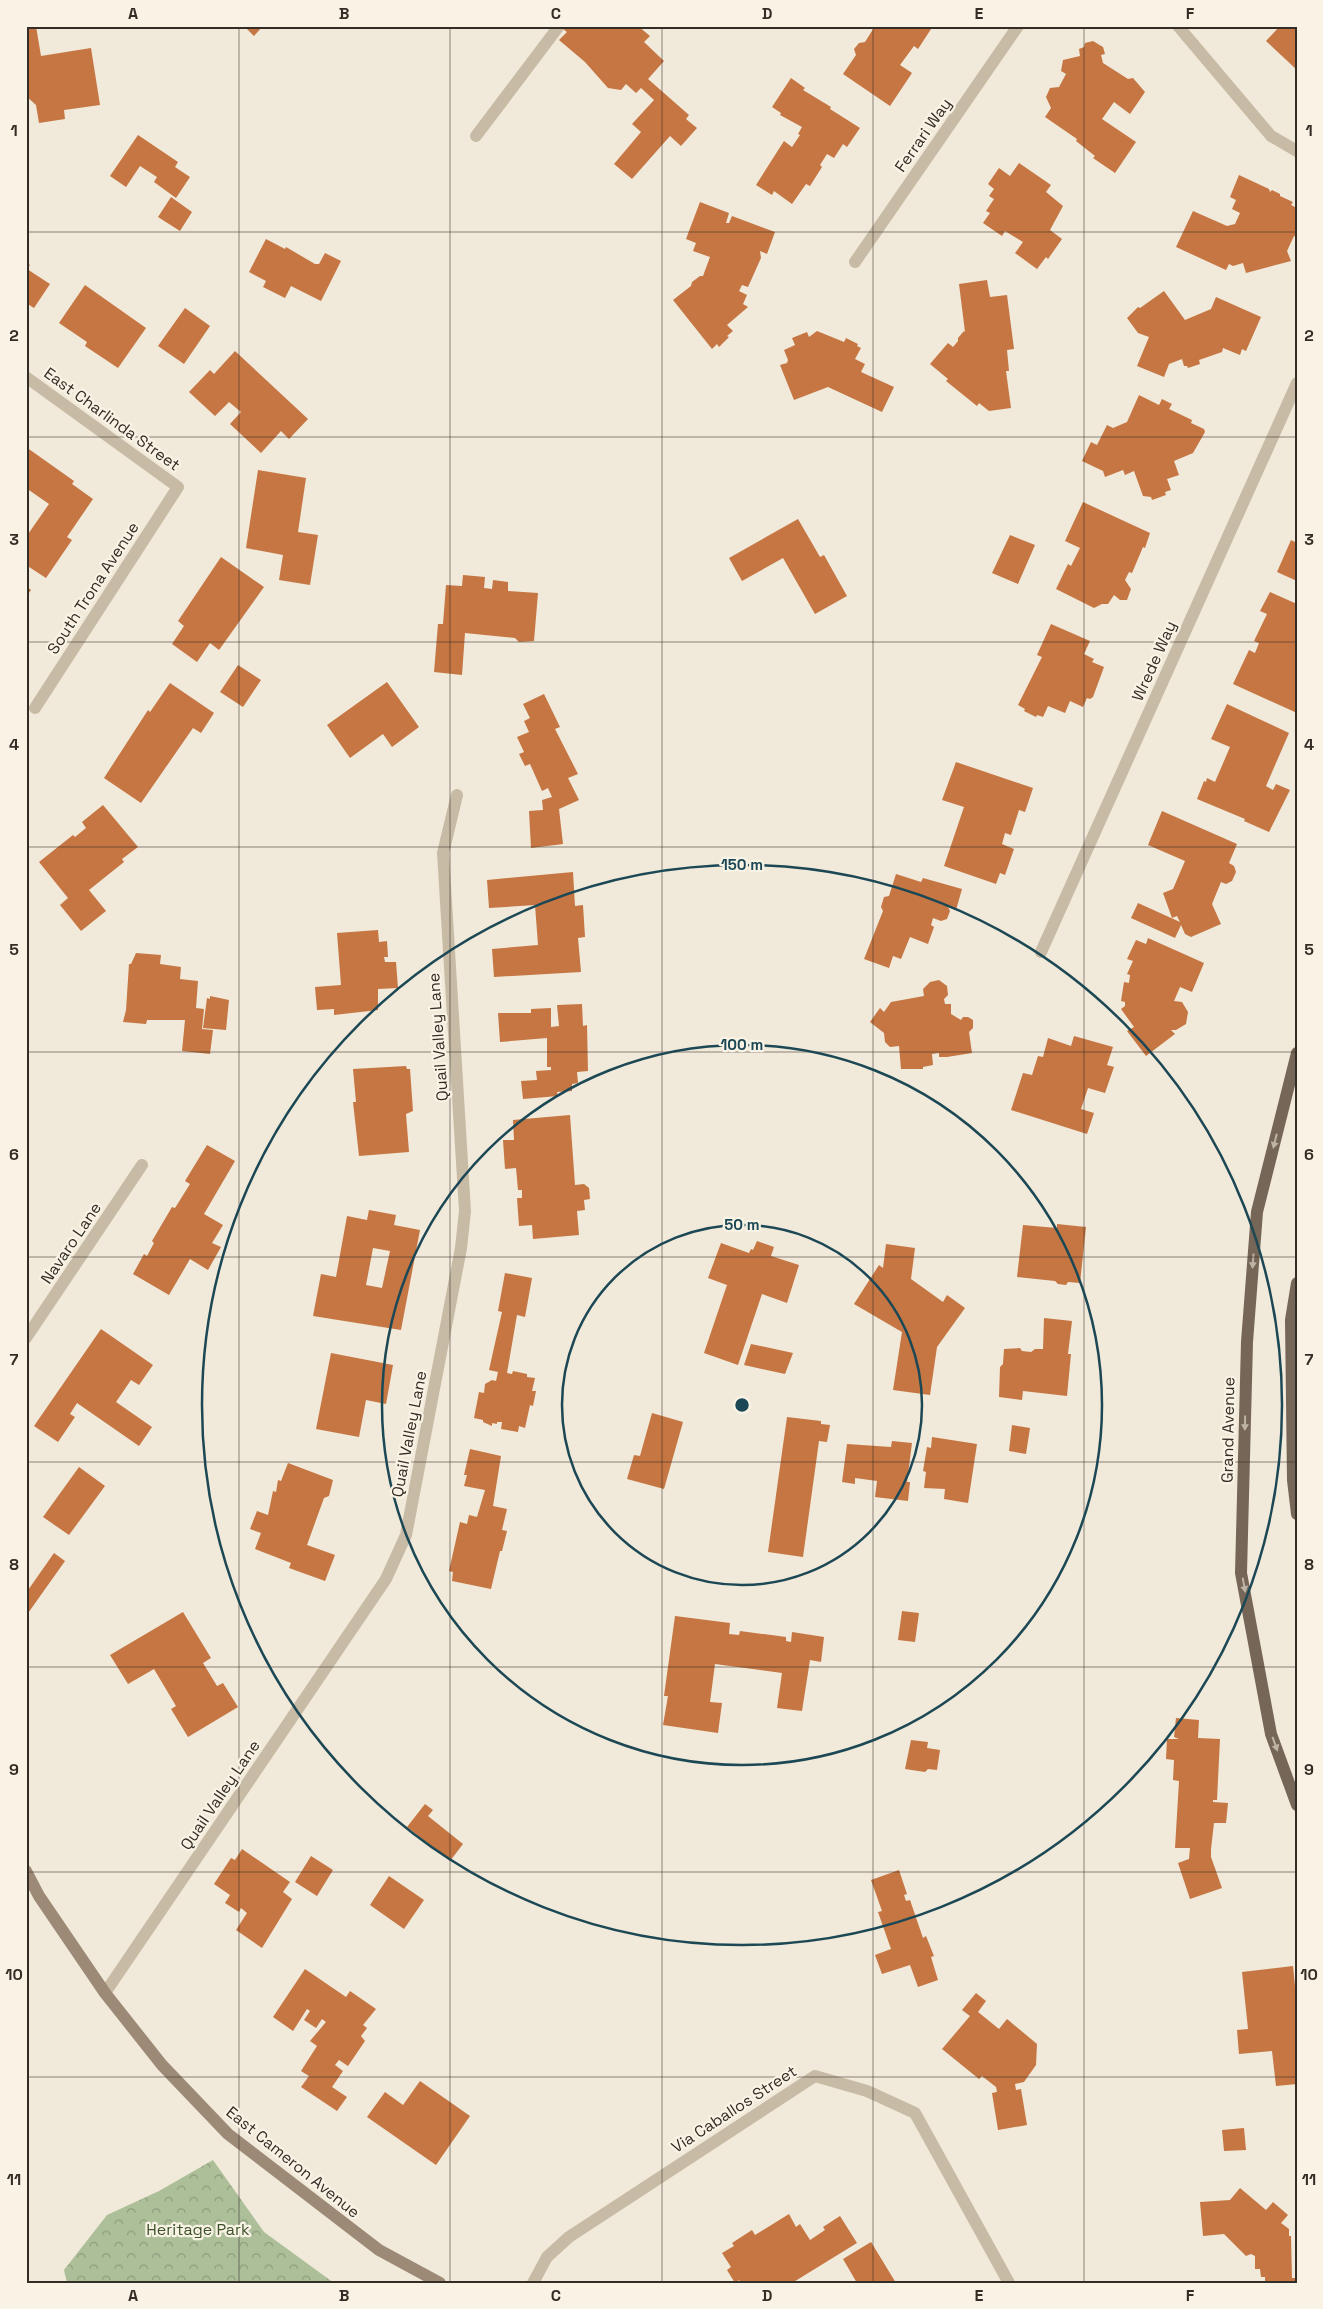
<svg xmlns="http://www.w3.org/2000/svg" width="1323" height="2309" viewBox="0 0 1323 2309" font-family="'Space Grotesk',sans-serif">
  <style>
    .park { fill: url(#park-crowns) }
    .building { fill: #c57643; fill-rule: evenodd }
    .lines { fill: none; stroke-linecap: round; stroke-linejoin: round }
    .minor { stroke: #c8bba5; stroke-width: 12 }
    .tertiary { stroke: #c8bba5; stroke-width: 12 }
    .secondary { stroke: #9c8a76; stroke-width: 12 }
    .primary { stroke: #766657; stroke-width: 12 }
    .oneway { fill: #beb4a5 }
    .grid { fill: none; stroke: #342d26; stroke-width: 1; stroke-opacity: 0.55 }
    .ring { fill: none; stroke: #1c4855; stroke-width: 2.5 }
    .labels { text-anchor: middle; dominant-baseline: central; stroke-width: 4.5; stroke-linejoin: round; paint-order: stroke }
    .street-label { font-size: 16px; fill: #342d26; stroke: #f9f3e5 }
    .park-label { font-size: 16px; fill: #3d522a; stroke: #f9f3e5 }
    .centre { fill: #1c4855; stroke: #f9f3e5; stroke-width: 2.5 }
    .ring-label { font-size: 15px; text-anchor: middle; font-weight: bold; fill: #1c4855; stroke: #f9f3e5; stroke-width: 4.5; stroke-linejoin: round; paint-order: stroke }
    .neatline { fill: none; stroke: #342d26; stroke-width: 2 }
    .grid-label { font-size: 16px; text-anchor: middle; font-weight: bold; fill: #342d26 }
  </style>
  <defs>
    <pattern id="park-crowns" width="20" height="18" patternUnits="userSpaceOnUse" patternTransform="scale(1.25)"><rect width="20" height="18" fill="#acbf99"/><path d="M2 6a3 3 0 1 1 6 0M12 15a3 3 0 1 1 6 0" fill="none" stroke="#8d9c7d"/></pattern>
  </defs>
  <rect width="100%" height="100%" fill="#f1e9d9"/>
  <path class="park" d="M213,2160L264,2232L334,2283H67L64,2270L107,2215L159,2191Z"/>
  <path class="building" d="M36,26L41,56L91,48L100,105L64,110L65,119L39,123L36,105L26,96V27Z
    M244,26H261L262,27L254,36Z
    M565,26H638L650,36L644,42L664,61L648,79L689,115L686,119L697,128L681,146L670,136L632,179L614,164L641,132L632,124L654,100L641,88L636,93L626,84L621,90L608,88L585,62L559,40L567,32L563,29Z
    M875,26H933L918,49L914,46L900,65L912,73L890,106L843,74L856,55L854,49L859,43L865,42Z
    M1280,26H1297V70L1266,41Z
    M1093,41L1103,47L1105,54L1101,55L1103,63L1128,79L1133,78L1145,92L1130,114L1114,102L1102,119L1136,142L1115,173L1093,158L1095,156L1076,141L1077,139L1045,117L1051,108L1046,97L1050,88L1059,87L1066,74L1061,71L1063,60L1080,56L1079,49L1084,47L1085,43Z
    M791,78L805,88L803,90L831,107L830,109L860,128L847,147L843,144L834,158L827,154L820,165L822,167L810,186L806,184L792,204L774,191L772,195L756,185L784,141L792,147L800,135L798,134L802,127L780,115L781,113L772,107Z
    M138,135L178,162L175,167L190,177L176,198L154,182L157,177L140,166L126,187L110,176Z
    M1019,163L1051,185L1046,192L1063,206L1050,230L1062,239L1048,259L1046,257L1037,269L1015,253L1023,242L1005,231L1002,236L983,223L990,213L986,211L994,199L989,196L994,189L988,184L999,168L1010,176Z
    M1239,175L1269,189L1270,192L1272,190L1280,194V196L1293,202L1291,205L1297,208V237L1294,236L1287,251L1291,261L1246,273L1243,263L1233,266L1229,264L1226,270L1176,247L1193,211L1227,226L1235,224L1240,213L1232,209L1236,200L1230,197Z
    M171,197L192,212L180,231L158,217Z
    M700,202L729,213L726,223H729L732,216L775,232L767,254L760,251L761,258L748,287L742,285L739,291L747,295L743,304L748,307L727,325L733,331L727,336L729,337L719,347L717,344L712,349L673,300L691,286L692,282L700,276H703L710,257L693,251L696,243L686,239Z
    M266,239L285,249L286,247L315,264H319L325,253L341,261L321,301L291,286L285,298L263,287L266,281L249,272Z
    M26,262L30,265L27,269L50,284L34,308L26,303Z
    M987,280L990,297L1007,295L1014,349L1007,350L1009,371H1006L1011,408L989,411L979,403L977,406L946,381L948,379L930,364L948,343L953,347L958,341V338L964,331L965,332L959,284Z
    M85,285L146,328L118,368L85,346L87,342L59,323Z
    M1164,291L1185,320L1211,309L1216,297L1261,317L1246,351L1242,349L1240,355L1223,348L1222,352L1199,360L1200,364L1188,368L1187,366H1184L1182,359L1169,364L1164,377L1137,366L1149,337L1138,333L1127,318L1138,307L1140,308Z
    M185,308L210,326L184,364L158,346Z
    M817,331L844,342L846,338L858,344L857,346L861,348L855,359L865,364L861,372L894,387L882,412L828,387L794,400L780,365L787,363L788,360L784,350L795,345L792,338L807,332L809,337Z
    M235,351L308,419L289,439L281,431L261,453L230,424L241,412L229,402L215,416L189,392L210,370L214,374Z
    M1139,395L1159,405L1162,399L1172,404L1169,409L1192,420L1191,423L1204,429L1205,432L1193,453L1174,461L1179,475L1167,479L1171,490L1165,492L1166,495L1152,500L1151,497L1143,496L1134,471L1125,475L1123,470L1105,477L1103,471L1082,461L1091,442L1097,445L1107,425L1113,428L1127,422Z
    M26,447L74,481L72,484L93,499L67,537L72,540L46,578L26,565V537L49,504L26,488Z
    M258,470L306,478L298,532L318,535L310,585L279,580L283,555L246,548Z
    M1083,502L1150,533L1145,548L1143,547L1132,573L1129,572L1125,580L1131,589L1127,600H1120L1114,595L1108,604H1102L1094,608L1056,589L1068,564L1071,566L1080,548L1065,541Z
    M798,519L820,557L824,555L847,596L815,614L783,558L742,581L729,558Z
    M1010,535L1035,545L1018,584L992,573Z
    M1291,540L1297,543V581L1277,572Z
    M221,557L264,587L219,650L210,643L197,662L172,644L184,626L178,621Z
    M463,575L485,577L484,588L492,589L493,580L508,582V591L538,593L534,641L519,642L515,638L465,633L462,675L434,672L438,624H443L446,585L462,586Z
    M26,586L31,590L26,597Z
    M1270,592L1297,604V713L1233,684L1249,650L1255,653L1259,643L1254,641L1267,614L1260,611Z
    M1051,624L1090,641L1084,654L1094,659L1092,662L1104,667L1093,697L1090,699L1087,698L1083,707L1070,701L1065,713L1048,706L1043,717L1037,715L1036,717L1024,711L1025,709L1018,705L1042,657L1037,655Z
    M238,665L261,680L243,707L220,692Z
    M387,682L419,727L392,747L383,734L350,758L327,725Z
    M170,683L214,713L201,733L193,728L141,803L104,778L148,710L150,712Z
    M544,694L560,727L555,729L578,774L568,778L579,800L559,809L563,844L531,848L529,811L543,810L542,800L552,797L548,788L542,791L530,764L525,766L519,754L524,752L517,737L529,732L524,721L530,718L523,704Z
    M1227,704L1289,733L1266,786L1273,790L1276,784L1290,790L1269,832L1244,821L1245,819L1197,799L1204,781L1206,782L1207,778L1215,782L1230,747L1211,739Z
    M956,762L1033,788L1025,812L1019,810L1011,835L1005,833L1002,844L1014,849L1005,875L1000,873L996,884L944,866L964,807L942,800Z
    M103,805L138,847L122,859L124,862L89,890L106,911L81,931L60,905L68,898L39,862L73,835L75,837L86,828L82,822Z
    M1162,811L1237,844L1229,863L1234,866L1236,872L1232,881L1226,884L1221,882L1212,904L1221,924L1191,937L1185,934L1181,925L1175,938L1131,918L1138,903L1180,922L1177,916L1172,918L1163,893L1173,889L1185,861L1148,845Z
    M573,872L575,906L583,905L585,937L578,938L581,972L494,977L492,949L538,945L535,905L489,908L487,880Z
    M896,874L921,882L923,878L962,889L956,910L948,907L950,911L947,919L941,921L933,918L931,925L934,927L928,944L910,937L901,959L893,956L889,968L864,959L883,911L881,907L884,897L889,896Z
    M378,930L379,942L387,941L388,957H384L385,962H396L398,988L378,989V1010L334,1015V1009L317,1010L315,987L341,985L337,933Z
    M1148,938L1204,963L1192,992L1180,987L1174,1001L1182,1002L1188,1012L1186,1024L1176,1030H1171L1175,1034L1146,1056L1127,1031L1134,1027L1121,1009L1125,1006V1002L1121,1001L1124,982L1129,983L1130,975L1127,974L1133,961L1127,959L1136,940L1146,944Z
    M136,953L161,955L160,964L181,967L180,979L198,981L196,1008L204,1009L202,1029L213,1030L210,1054L182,1051L185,1020H147L146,1024L123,1022L126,1010L129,964H131Z
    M939,980L947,986L948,995L944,999L945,1004H951V1014L961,1020L963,1017H968L973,1020V1028L969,1032L972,1053L947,1057H939V1053L932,1054L933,1065L923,1067V1069H901L899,1046L890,1047L885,1042L884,1033L870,1022L880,1008L884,1012L891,1002L924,996L923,989L930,982Z
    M210,996L229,1000L226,1030L203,1028L207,998L210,999Z
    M582,1004L583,1026L587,1025L588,1071L577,1072L578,1083L572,1084V1091L557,1092L558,1096L523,1099L521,1081L537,1080L536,1071L551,1070V1067H547V1038L500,1042L498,1013H531V1009L551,1008V1027L559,1026L557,1005Z
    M1074,1036L1113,1047L1107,1065L1114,1067L1105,1093L1088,1088L1081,1109L1094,1113L1087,1134L1011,1110L1023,1073L1032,1075L1038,1056L1043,1057L1048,1038L1071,1046Z
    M406,1066L407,1069H410L413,1111L406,1114L409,1152L359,1156L353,1102H356L353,1069Z
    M570,1115L575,1185L584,1184L589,1188L590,1199L584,1200L585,1210L577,1211L579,1235L533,1239L532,1225L519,1226L517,1198H522V1190H518L516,1168L505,1169L503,1140H514L513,1120Z
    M207,1145L235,1161L204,1214L223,1225L212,1243L221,1247L208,1270L190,1259L169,1295L133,1274L144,1254L147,1256L154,1243L152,1241L172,1207L175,1208L190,1184L185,1181Z
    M369,1210L396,1215L394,1225L420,1230L401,1330L313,1316L321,1274L336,1277L347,1216L367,1220ZM373,1248L390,1251L382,1288L366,1285Z
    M1057,1224L1086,1227L1080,1283L1068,1282L1066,1285L1058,1284L1055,1281L1017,1277L1023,1225L1057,1228Z
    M757,1241L774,1247L771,1256L799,1265L787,1303L762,1294L738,1365L704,1353L727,1285L708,1278L721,1243L749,1253L751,1249L753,1250Z
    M886,1244L915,1248L911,1279L943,1302L947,1295L965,1308L937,1347L930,1395L893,1390L902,1332L854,1304L879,1265L883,1268Z
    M505,1273L532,1278L525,1317L517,1315L507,1373L512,1374L513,1371L527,1374V1377L535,1378L532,1391H536L533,1406L530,1405L525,1428L519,1426L518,1432L501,1429L502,1422H497V1424L492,1423V1426L483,1422V1420L474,1418L479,1392L484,1393L485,1384L492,1380L496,1381L498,1372L489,1370L502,1312L498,1311Z
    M1044,1318L1072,1321L1068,1354H1071L1067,1396L1023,1391L1022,1400L999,1397L1000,1367L1003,1364L1004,1349L1020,1348L1022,1351L1031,1352L1035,1349H1043Z
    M101,1329L153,1365L139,1385L131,1380L116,1402L152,1427L139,1446L77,1403L70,1414L75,1417L58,1442L34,1426Z
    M751,1344L793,1353L785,1374L744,1365Z
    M331,1353L393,1365L386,1404L366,1400L359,1437L316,1429Z
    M652,1413L683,1422L664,1489L627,1479L634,1455L640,1456Z
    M787,1417L821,1421V1424L830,1425L827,1442L819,1441L803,1557L768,1552Z
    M1012,1425L1030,1428L1026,1454L1009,1451Z
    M932,1437L977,1444L968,1503L944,1499L945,1489L924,1488L926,1472L923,1471L927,1447L931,1448Z
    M892,1441L912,1443L907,1482H910L908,1501L875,1497L877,1481L855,1478V1484L842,1482L847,1444L891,1447Z
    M470,1449L501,1456L493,1506L507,1509L502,1530L507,1531L502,1551H500L491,1589L452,1581L453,1572L449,1571L460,1522L467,1524L469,1515L477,1517L485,1490L464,1486L467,1475H464Z
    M288,1463L333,1480L329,1496L324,1498L307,1545L335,1555L325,1581L289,1568L291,1563L255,1549L261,1533L250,1529L257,1511L268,1515L273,1491L276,1492L278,1480L281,1481Z
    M79,1467L105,1486L69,1535L43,1517Z
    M54,1553L65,1561L26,1616V1593Z
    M902,1611L919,1613L915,1642L898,1640Z
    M183,1612L211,1658L203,1663L217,1686L223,1683L238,1707L188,1737L171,1709L176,1706L154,1669L128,1684L110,1655Z
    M675,1616L730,1623L729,1634L739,1635L740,1631L786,1637V1641L791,1642L792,1632L824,1637L821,1662L810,1660L802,1711L777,1708L782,1673L715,1664L710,1702L722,1703L718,1733L663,1725L668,1696H664Z
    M1176,1718L1199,1720L1198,1738L1220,1739L1217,1800H1213V1802L1228,1803L1226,1823H1214L1211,1849V1857L1222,1888L1190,1899L1178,1863L1189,1859L1190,1848H1175L1179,1781L1173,1780L1174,1760L1166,1759L1167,1739H1179L1174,1737Z
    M911,1740L928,1742L927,1748L940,1750L937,1770L928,1769L925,1772L905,1769Z
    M425,1804L433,1810L428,1816L463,1844L450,1861L407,1827Z
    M242,1849L290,1882L283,1892L292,1899L262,1948L236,1930L247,1913L241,1908L239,1912L225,1903L230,1895L214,1884L231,1858L235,1860Z
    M311,1856L333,1870L317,1896L295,1882Z
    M899,1870L907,1894L904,1895L906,1901L910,1900L923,1938L926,1936L934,1956L931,1957L938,1980L918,1987L910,1965L882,1974L875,1955L891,1949L878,1912L882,1911L871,1880Z
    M389,1876L424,1900L404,1929L370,1905Z
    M1293,1966L1297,2006V2084L1276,2086L1272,2051L1239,2054L1237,2030L1248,2029L1242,1972Z
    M305,1969L346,1997L350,1991L376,2009L363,2025L367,2028L361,2036L365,2041L348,2066L339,2060L335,2065L343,2071L332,2087L347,2097L337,2111L301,2087L309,2076L301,2071L317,2046L310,2041L326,2022L322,2019L316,2028L304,2020L310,2011L307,2009L293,2031L273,2017Z
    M976,1993L986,2001L978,2012L999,2029L1007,2019L1037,2044L1036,2065L1024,2082L1015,2084L1016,2090L1021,2089L1027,2125L998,2130L992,2093L997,2092L996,2087L982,2076L979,2079L942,2049L970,2016L962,2010Z
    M420,2081L470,2116L436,2165L367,2117L385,2092L403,2105Z
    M1244,2128L1246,2150L1224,2151L1222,2130Z
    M1240,2188L1266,2210L1273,2202L1288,2215L1281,2223L1289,2229V2236H1291L1292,2278H1296V2283H1265V2277H1261L1260,2269H1255V2256L1251,2254L1246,2256L1224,2234L1203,2236L1200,2202L1230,2200Z
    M789,2214L796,2227L800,2224L810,2240L825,2230L823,2227L840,2216L857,2243L792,2283H741L739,2280L735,2283L727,2270L731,2267L722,2253L734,2246L732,2243L752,2230L755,2235Z
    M871,2242L896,2283H857L843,2259Z"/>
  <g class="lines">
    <path class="minor" d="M476,136L559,26
      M855,262L1018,26
      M26,377L178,487L35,708
      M1041,952L1297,383
      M26,1338L142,1165
      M105,1993L386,1579L406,1535L461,1248L465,1211L443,853L457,795
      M533,2283L547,2257L569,2237L815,2076L867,2091L915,2113L1009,2283"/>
    <path class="tertiary" d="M1178,26L1271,136L1297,151"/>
    <path class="secondary" d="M26,1871L39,1896L105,1993L162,2065L228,2134L379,2250L440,2283"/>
    <path class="primary" d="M1297,1053L1257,1212L1247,1342L1241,1573L1271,1734L1297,1805
      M1297,1283L1291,1320L1293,1480L1297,1514"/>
  </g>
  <defs><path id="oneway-solid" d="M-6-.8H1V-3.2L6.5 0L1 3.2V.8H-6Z" transform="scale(1.25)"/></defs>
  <g class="oneway">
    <use href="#oneway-solid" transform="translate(1275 1141) rotate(104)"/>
    <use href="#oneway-solid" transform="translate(1253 1261) rotate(94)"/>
    <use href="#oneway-solid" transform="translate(1245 1423) rotate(91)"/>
    <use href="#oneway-solid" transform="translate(1244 1585) rotate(80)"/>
    <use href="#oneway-solid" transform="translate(1275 1744) rotate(70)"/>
  </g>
  <path class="grid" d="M239,26V2283M450,26V2283M662,26V2283M873,26V2283M1084,26V2283M26,232H1297M26,437H1297M26,642H1297M26,847H1297M26,1052H1297M26,1257H1297M26,1462H1297M26,1667H1297M26,1872H1297M26,2077H1297"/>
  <g class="ring">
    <circle cx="742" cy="1405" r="180"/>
    <circle cx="742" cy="1405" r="360"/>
    <circle cx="742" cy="1405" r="540"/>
  </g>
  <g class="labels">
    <g class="street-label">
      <text transform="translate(923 135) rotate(-55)">Ferrari Way</text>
      <text transform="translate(112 419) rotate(36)">East Charlinda Street</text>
      <text transform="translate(93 588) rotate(-57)">South Trona Avenue</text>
      <text transform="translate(1154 661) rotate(-66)">Wrede Way</text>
      <text transform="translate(438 1037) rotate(-94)">Quail Valley Lane</text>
      <text transform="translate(71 1243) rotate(-56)">Navaro Lane</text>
      <text transform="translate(1228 1430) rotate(-89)">Grand Avenue</text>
      <text transform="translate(409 1434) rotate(-79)">Quail Valley Lane</text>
      <text transform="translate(220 1795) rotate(-56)">Quail Valley Lane</text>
      <text transform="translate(734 2109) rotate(-33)">Via Caballos Street</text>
      <text transform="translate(293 2162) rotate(39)">East Cameron Avenue</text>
    </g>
    <g class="park-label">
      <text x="198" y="2229">Heritage Park</text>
    </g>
  </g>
  <circle cx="742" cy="1405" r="8" class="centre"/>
  <g class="ring-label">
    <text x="742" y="870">150 m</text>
    <text x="742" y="1050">100 m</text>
    <text x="742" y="1230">50 m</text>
  </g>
  <rect width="1323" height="2309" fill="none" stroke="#f9f3e5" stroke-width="55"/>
  <rect x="28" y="28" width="1268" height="2254" class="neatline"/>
  <g class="grid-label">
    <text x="133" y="19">A</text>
    <text x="344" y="19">B</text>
    <text x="556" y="19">C</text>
    <text x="767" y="19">D</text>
    <text x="979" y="19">E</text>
    <text x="1190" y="19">F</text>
    <text x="14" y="136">1</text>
    <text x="1309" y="136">1</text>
    <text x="14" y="341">2</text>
    <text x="1309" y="341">2</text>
    <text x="14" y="545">3</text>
    <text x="1309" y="545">3</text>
    <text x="14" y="750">4</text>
    <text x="1309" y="750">4</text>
    <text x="14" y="955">5</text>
    <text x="1309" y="955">5</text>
    <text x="14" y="1160">6</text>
    <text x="1309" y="1160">6</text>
    <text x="14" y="1365">7</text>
    <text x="1309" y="1365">7</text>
    <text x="14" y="1570">8</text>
    <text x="1309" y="1570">8</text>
    <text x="14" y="1775">9</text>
    <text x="1309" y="1775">9</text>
    <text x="14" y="1980">10</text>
    <text x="1309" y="1980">10</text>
    <text x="14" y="2185">11</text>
    <text x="1309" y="2185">11</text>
    <text x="133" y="2301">A</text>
    <text x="344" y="2301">B</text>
    <text x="556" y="2301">C</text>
    <text x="767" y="2301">D</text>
    <text x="979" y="2301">E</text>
    <text x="1190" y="2301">F</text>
  </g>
</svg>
